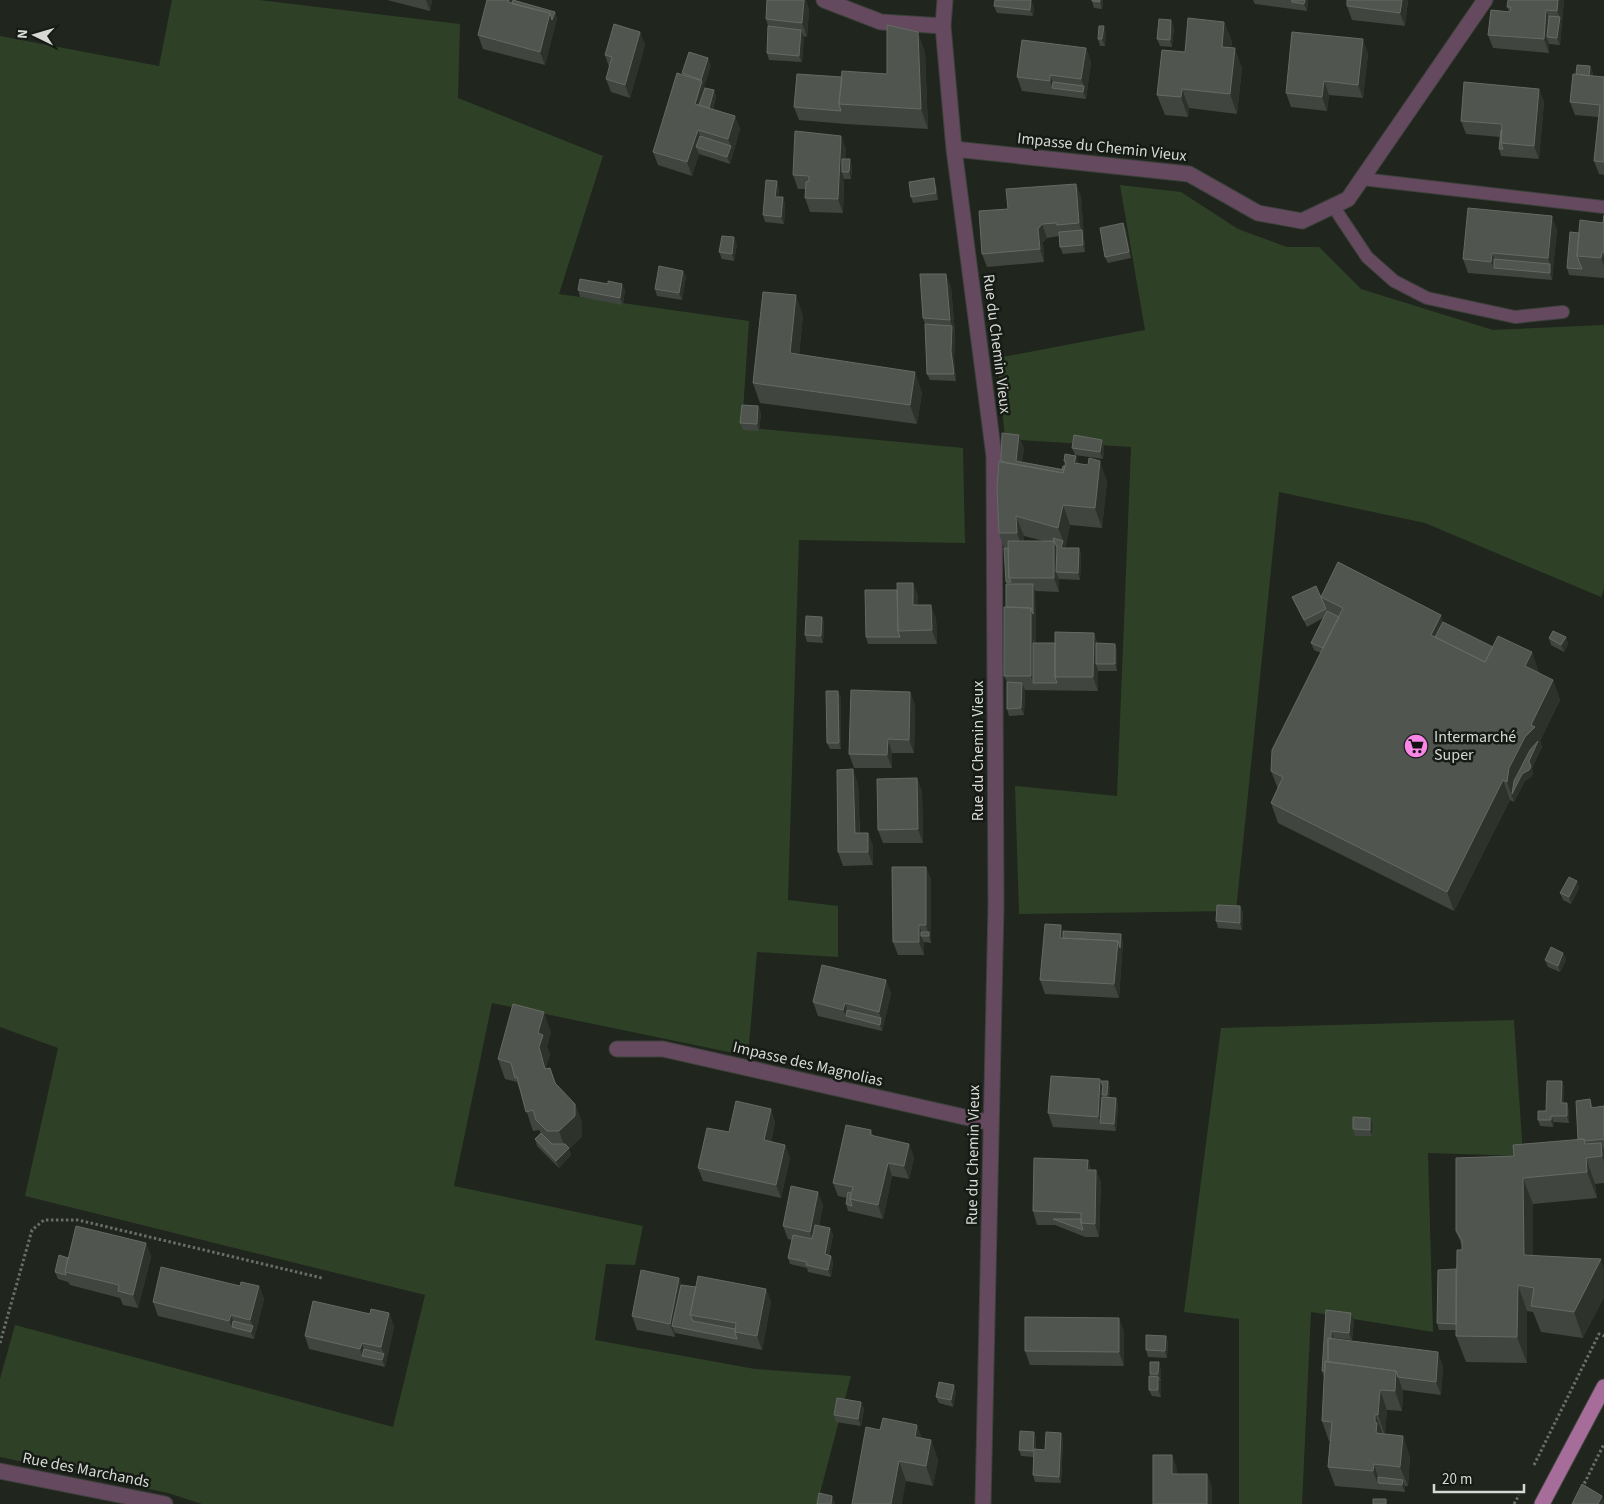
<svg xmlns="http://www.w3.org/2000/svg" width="1604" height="1504" viewBox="0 0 1604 1504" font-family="'Source Sans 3',sans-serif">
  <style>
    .green { fill: #2e4126 }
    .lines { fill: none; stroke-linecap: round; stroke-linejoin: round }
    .lane-casing { stroke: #3d423b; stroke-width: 14 }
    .street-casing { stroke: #3d423b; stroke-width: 17 }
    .primary-casing { stroke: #3d423b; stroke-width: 17 }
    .path { stroke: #6a6e68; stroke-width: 3; stroke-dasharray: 2.5 2.5; stroke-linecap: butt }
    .lane { stroke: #65495f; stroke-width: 12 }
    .street { stroke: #65495f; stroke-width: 15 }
    .primary { stroke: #a66d9b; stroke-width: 15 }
    .wall { fill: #40453f; fill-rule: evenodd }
    .shaded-wall { fill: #2d322b }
    .building { fill: #50554f; stroke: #656a64 }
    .labels { text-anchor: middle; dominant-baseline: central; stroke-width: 5; stroke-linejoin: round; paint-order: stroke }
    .street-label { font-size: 16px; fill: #d6d9d5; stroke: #171b15 }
    .poi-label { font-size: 16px; fill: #d6d9d5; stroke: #171b15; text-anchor: start }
  </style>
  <rect width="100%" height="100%" fill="#20251e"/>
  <path class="green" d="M172,0H259L460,24L458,98L603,156L559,294L749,321L742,427L963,448L965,543L799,540L788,900L838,906V957L757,952L748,1056L492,1003L454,1186L643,1226L635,1265L606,1264L595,1340L755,1369L851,1376L817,1504H202L168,1493L0,1457V1379L15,1325L393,1427L425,1295L25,1196L58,1048L0,1027V36L159,66Z
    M1120,185L1181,192L1238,229L1287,247H1319L1361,289L1493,330L1604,325V589L1601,597L1425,523L1279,492L1236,911L1019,914L1015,786L1117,796L1131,447L1005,439L997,358L1145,330Z
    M1514,1020L1523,1156L1428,1153L1433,1332L1311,1312L1302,1504H1239V1319L1184,1312L1221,1028Z"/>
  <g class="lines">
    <g class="lane-casing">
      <path id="lane" d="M1362,179L1604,207
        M1333,206L1367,257L1394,281L1427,298L1515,317L1563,312"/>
    </g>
    <g class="street-casing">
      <path id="street" d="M824,0L881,22L943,26
        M945,0L943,26L954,149L994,456L996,906L983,1504
        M954,149L1189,174L1258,213L1302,221L1348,199L1485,0
        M617,1049H663L991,1123
        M0,1471L165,1504"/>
    </g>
    <g class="primary-casing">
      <path id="primary" d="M1542,1504L1604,1387"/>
    </g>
    <path class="path" d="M0,1343L32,1230L44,1220H78L322,1278
      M1534,1465L1599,1334L1604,1336
      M1582,1488L1604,1444
      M1514,1504L1519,1495"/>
    <use href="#lane" class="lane"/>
    <use href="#street" class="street"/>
    <use href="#primary" class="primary"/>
  </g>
  <path class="wall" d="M387,0H432L430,11Z
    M513,0L555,12L557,18L545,65L483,49L478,35Z
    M1103,0L1102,9L1094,8L1092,1Z
    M1253,0H1308L1307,11L1255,4Z
    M1347,0H1408L1405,26L1352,20L1347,6Z
    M1564,0L1560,45L1549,44V53L1493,48L1488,35L1509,12L1507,7Z
    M994,6L1034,7L1033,16L997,13Z
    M809,9L807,37L804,36L802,62L769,60L767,53L768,26L766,19Z
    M1224,22L1232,42L1231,48L1242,68L1237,114L1189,108L1188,117L1165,115L1157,95L1185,52Z
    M1174,27L1172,47L1160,46L1157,39Z
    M640,32L645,45L630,98L611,92L606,79L609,67L605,55Z
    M1106,33L1105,46H1100L1098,39Z
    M1086,48L1091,62L1086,99L1022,91L1017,77Z
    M925,52L928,129L846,124L799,120L794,107L842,77L887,74Z
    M1368,53L1363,98L1329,95L1327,111L1291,107L1286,93Z
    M711,65L704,86L705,88L714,90L716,97L713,109L735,116L740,129L730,164L699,154L692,176L658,165L653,152L683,75L682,73Z
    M1590,66L1593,73L1592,76L1604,77V175L1599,174L1594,161L1598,117L1575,115L1570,102L1576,74Z
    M1539,89L1544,102L1539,159L1501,156L1499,149L1500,137L1466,134L1461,121Z
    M846,149L845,159L852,166L851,179H844L843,213L810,212L805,198V189H798L793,175Z
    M1076,184L1081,197L1085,252L1063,254L1060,247L1059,236L1047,238L1043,242L1044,262L987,267L982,254L1008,209Z
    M936,185L938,200L913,203L911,197Z
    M779,188L778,197H783L785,204L784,224L765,222L763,215Z
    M1604,215V278L1569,275L1567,268L1579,233L1603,223Z
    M1123,223L1126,230L1131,258L1108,263L1105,257Z
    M1557,229L1552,280L1468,273L1463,259Z
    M737,244L734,261L722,259L719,252Z
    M683,271L686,277L682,300L657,296L655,289Z
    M951,287L955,333L954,358L956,381L930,380L927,374L925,324L923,318Z
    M578,290H625L623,305L580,297Z
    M803,315L799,355L922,392L917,424L760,403L753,383Z
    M758,406L761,413L759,431L743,430L740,423Z
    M1102,440L1104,447L1103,459L1075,455L1072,448Z
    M1024,448L1022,462L1062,469L1065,465L1064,461L1076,456L1078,464L1107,481L1102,528L1070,525L1065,548H1079L1081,555L1080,580L1059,579V592L1035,591L1036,643H1055L1094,633L1097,643L1115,644L1117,651V671H1098V670V691L1025,690L1024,715L1009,716L1007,709V682L1004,676L1007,584L1004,548L999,533L1001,462ZM1024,536L1044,541H1024Z
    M913,583L918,596V605L936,618L937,644H868L866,637L897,590Z
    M1292,597H1321L1443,622L1539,672L1538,673L1553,680L1560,700L1540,741L1542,747L1532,768L1533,774L1531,777L1525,781L1514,802L1510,800L1454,911L1278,823L1271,803L1278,789L1271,771L1321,653L1314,650L1311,643L1323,618L1307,627Z
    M822,617L824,623L823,643L807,642L805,635Z
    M1566,637L1568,644L1564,652L1551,645L1549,638Z
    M910,692L915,705L914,753H892V768H854L849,754Z
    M841,697V749H830L827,743Z
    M917,778L922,792L923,843H883L878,830Z
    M858,783L860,833H868L873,846V865L843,866L838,852Z
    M926,867L931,880V943L924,942V955H898L893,942Z
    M1577,881L1579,888L1571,904L1563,900L1560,893Z
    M1240,906L1243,913L1242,930L1218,928L1216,921Z
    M1063,931L1123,941L1119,998L1045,994L1040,980Z
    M1563,953L1566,960L1560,972L1548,967L1545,960Z
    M886,980L891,994L882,1031L818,1016L813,1002Z
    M551,1032L547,1047L550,1054L546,1067L547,1069L550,1068L557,1086L575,1104L582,1123V1136L569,1149L571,1155L559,1168L537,1146L535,1139L541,1133L539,1130L533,1131L517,1082L505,1079L498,1059Z
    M1100,1079L1101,1081H1108L1110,1088V1098H1116L1118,1105L1116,1131L1053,1127L1048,1113Z
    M1562,1081L1564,1088V1103L1569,1110V1123L1554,1122L1553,1127L1540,1126L1538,1120L1546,1111Z
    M1590,1099L1593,1108L1604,1106V1183L1595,1184L1597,1198L1533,1204V1256L1601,1259L1583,1338L1541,1332L1533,1312L1527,1311V1363L1466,1362L1456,1336V1330H1439L1437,1323L1456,1269L1462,1250V1246L1456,1231L1514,1156L1578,1139Z
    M771,1109L775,1123L771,1142L785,1145L790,1158L781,1198L703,1181L698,1168L729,1132Z
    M1370,1118L1373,1124L1372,1136H1355L1353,1129Z
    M871,1130L873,1136L909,1144L914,1158L909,1179L892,1176L883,1219L848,1211L846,1204L847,1198L838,1196L833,1183Z
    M1088,1160L1091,1170H1096L1101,1183L1099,1237H1085L1055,1225H1037L1033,1211Z
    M823,1205L819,1226L830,1228L833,1235L829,1255L831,1256L833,1262L831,1277L808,1272L807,1268L790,1264L788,1258L792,1240L788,1239L783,1226Z
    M146,1243L151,1257L138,1308L123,1305L120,1298L70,1285L68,1282L58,1279L55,1272L68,1258Z
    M679,1278L681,1285L696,1287L766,1289L771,1302L762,1350L675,1333V1337L637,1330L632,1316Z
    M240,1286H259L264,1299L254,1339L158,1316L153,1302Z
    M1326,1310L1354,1320L1352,1340L1334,1338V1339L1443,1366L1441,1395L1403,1390L1402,1411L1387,1410L1385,1434L1410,1456L1408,1486H1405V1492L1335,1486L1328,1467L1330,1441H1329L1322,1421L1324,1377L1322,1371Z
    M389,1313L394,1327L385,1367L309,1349L305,1336L370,1314Z
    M1124,1331V1366L1030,1365L1025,1351Z
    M1166,1336L1168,1343L1167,1358L1148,1357L1146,1350Z
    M1161,1369V1381H1160L1161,1384V1397L1152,1396L1149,1390L1151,1377L1150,1374Z
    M956,1392L953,1407L939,1403L936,1397Z
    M861,1402L864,1409L861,1426L836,1422L834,1415Z
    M1034,1432L1036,1439V1449L1045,1450L1061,1433L1063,1440L1061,1483L1035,1482L1033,1475L1034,1457L1021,1456L1019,1450Z
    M922,1438L931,1440L938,1460L933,1486L906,1481L852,1504Z"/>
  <path class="shaded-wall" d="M426,0H432L430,11Z
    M509,0H513L516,7L508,2Z
    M804,0H806L809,9L807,37L802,23Z
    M1031,0L1034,7L1033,16L1030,10Z
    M1100,0H1103L1102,9L1100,2Z
    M1305,0H1308L1307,11L1304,4Z
    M1402,0H1408L1405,26L1400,13Z
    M1558,0H1564L1560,45L1557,38L1560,17L1557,11Z
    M1546,10L1551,23L1547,37L1549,44V53L1544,39Z
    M555,12L557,18L545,65L540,52L550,13Z
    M1171,20L1174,27L1172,47L1170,40Z
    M1224,22L1232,42L1229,67L1222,47Z
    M1104,26L1106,33L1105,46L1102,39Z
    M801,30L804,37L802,62L799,56Z
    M640,32L645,45L630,98L625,85Z
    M918,32L925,52L928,129L921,109Z
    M1363,39L1368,53L1363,98L1358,85Z
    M1086,48L1091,62L1086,99L1083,92L1084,86L1081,79Z
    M1235,48L1242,68L1237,114L1230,94Z
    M708,58L711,65L704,86L707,94L702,111L695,104L702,82L701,80Z
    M1590,66L1593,73L1591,89L1588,82Z
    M1050,75L1055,88H1052L1050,81Z
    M1324,81L1329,95L1327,111L1322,97Z
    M1182,89L1189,108L1188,117L1181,97Z
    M1539,89L1544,102L1539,159L1534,146Z
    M714,90L716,97L709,120L707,113Z
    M735,116L740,129L730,164L727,157L731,146L728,139Z
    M698,130L702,143L696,147L699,154L692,176L687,162Z
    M841,136L846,149L845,172H842L844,179L843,213L838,199Z
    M850,159L852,166L851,179L849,172Z
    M934,178L936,185L938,200L936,193Z
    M777,181L779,188L778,204L775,197Z
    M1076,184L1081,197L1084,237L1079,223Z
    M783,197L785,204L784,224L781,217Z
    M1552,216L1557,229L1552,280L1550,273V264L1548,258Z
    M1123,223L1126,230L1131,258L1129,252Z
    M1042,224L1047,238L1043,242L1044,262L1040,249L1038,229Z
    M1082,230L1084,237L1085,252L1083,245Z
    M734,237L737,244L734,261L732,254Z
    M1602,252L1604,258V266L1601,258Z
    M1492,253L1497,266L1494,268L1491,262Z
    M683,271L686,277L682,300L679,293Z
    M946,274L951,287L955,333L954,358L956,381L954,374L951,351L952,326L950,320Z
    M622,284L625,290L623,305L620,298Z
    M796,295L803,315L797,373L790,353Z
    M915,372L922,392L917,424L910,405Z
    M758,406L761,413L759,431L757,424Z
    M1019,435L1024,448L1021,471L1016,461Z
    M1102,440L1104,447L1103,459L1100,452Z
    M1076,456L1083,476L1074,463Z
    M1100,461L1107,481L1102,528L1095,508Z
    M1063,505L1070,525L1066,547L1058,528Z
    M1016,516L1024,536V553L1017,533Z
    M1054,541L1059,555L1056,572L1059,579V592L1054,578Z
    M1063,541L1066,547L1064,555L1061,548Z
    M1079,548L1081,555L1080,580L1078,573Z
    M913,583L918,596V618L913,605Z
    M1033,584L1035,591L1036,621L1033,614Z
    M931,605L936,618L937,644L932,630Z
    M1031,608L1036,621V683H1033L1031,676Z
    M1441,615L1448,635L1443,646L1431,635Z
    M822,617L824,623L823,643L821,636Z
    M1094,633L1099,646L1096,664L1098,670V691L1093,677Z
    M1566,637L1568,644L1564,652L1561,645Z
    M1115,644L1117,651V671L1115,664Z
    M1532,652L1539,672L1532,686L1525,666Z
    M1553,680L1560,700L1540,741L1542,747L1532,768L1533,774L1531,777L1525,781L1514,802L1507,782L1509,768Z
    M1022,683L1025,690L1024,715L1021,708Z
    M838,691L841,697V749L839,743Z
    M910,692L915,705L914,753L909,740Z
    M888,739L892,753V768L887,755Z
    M853,769L858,783L860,847L855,833Z
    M917,778L922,792L923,843L918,829Z
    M1503,780L1510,800L1454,911L1447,892Z
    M868,833L873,846V865L868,852Z
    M926,867L931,880V943L926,925Z
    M1577,881L1579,888L1571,904L1569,897Z
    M1240,906L1243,913L1242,930L1240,923Z
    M919,925L923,936H921L924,942V955L919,942Z
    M1061,925L1065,938H1060Z
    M1121,934L1123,941L1119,998L1114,984L1118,941Z
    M1563,953L1566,960L1560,972L1558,966Z
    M886,980L891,994L882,1031L880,1025L881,1018L879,1012Z
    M845,1003L850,1017L846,1016L843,1010Z
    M544,1012L551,1032L547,1047L550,1054L546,1067L552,1089L545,1069L539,1047L538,1033Z
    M1100,1079L1105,1093L1102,1095L1105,1101L1100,1123L1098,1117Z
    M1108,1081L1110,1088V1102L1107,1095Z
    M1562,1081L1564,1088V1109L1561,1103Z
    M1116,1098L1118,1105L1116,1131L1114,1124Z
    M1567,1103L1569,1110V1123L1567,1116Z
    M575,1104L582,1123V1136L569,1149L571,1155L559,1168L556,1161L566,1151L559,1131Z
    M771,1109L775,1123L769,1154L764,1140Z
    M1551,1116L1554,1122L1553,1127L1551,1120Z
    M1370,1118L1373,1124L1372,1136L1370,1130Z
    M1601,1143L1604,1150V1162L1602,1156Z
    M909,1144L914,1158L909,1179L904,1166Z
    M785,1145L790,1158L781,1198L776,1185Z
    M1586,1158L1595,1184L1597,1198L1587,1172Z
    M1088,1160L1092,1174L1087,1170Z
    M888,1163L892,1176L883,1219L878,1205Z
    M1096,1170L1101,1183L1099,1237L1095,1224Z
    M1523,1178L1533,1204V1274L1524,1255Z
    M818,1192L823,1205L815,1246L810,1232Z
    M830,1228L833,1235L827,1261L825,1254Z
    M146,1243L151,1257L138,1308L133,1295Z
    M831,1256L833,1262L831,1277L828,1270Z
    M1601,1259L1604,1268V1298L1583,1338L1574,1312Z
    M679,1278L684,1291L672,1326L675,1333V1337L670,1324Z
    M1518,1285L1527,1311V1363L1517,1337Z
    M259,1286L264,1299L254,1339L251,1332L253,1326L250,1320Z
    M766,1289L771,1302L762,1350L757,1336Z
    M389,1313L394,1327L385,1367L382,1360L384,1354L381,1347Z
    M1351,1313L1354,1320L1352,1340L1349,1333Z
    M231,1315L236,1328L232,1327L229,1321Z
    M1119,1318L1124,1331V1366L1119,1352Z
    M1331,1331L1334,1338L1332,1368H1330Z
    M1166,1336L1168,1343L1167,1358L1165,1351Z
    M362,1343L366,1356H362L360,1349Z
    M1438,1352L1443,1366L1441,1395L1436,1382Z
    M1159,1362L1161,1369V1381L1158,1374Z
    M1396,1371L1403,1391L1402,1411L1395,1391Z
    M1158,1377L1161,1384V1397L1158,1390Z
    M954,1385L956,1392L953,1407L951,1400Z
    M1380,1390L1387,1410L1385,1435L1378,1415Z
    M861,1402L864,1409L861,1426L858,1419Z
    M1375,1414L1383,1434L1376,1433Z
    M917,1425L925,1445L915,1437Z
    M1034,1432L1036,1439L1035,1457L1033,1451Z
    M1061,1433L1063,1440L1061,1483L1059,1477Z
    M1403,1436L1410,1456L1408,1486L1400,1467Z
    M931,1440L938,1460L933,1486L926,1466Z
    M1172,1455L1177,1468V1487L1172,1474Z
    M899,1461L906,1481L902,1504H891Z
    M1374,1464L1380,1483H1378L1380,1490L1373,1471Z
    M1207,1474L1212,1487V1504H1207Z
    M1403,1480L1405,1486V1492L1402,1485Z
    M832,1496L835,1502V1504H831Z
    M1602,1496L1604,1500V1504H1598Z"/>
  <path class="building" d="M487,0H509L508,2L550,13L540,52L478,35Z
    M513,0L555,12L552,20L550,13L512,4Z
    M767,0H804L802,23L766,19Z
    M995,0H1031L1030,10L994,6Z
    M1092,0H1100V2L1092,1Z
    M1292,0H1305L1304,4L1292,2Z
    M1347,0H1402L1400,13L1347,6Z
    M1508,0H1558L1557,11L1546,10L1544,39L1488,35L1491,10L1510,12L1511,7H1507Z
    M1549,16L1560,17L1557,38L1547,37Z
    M1188,18L1224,22L1222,47L1235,48L1230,94L1182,89L1181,97L1157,95L1162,50L1185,52Z
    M1159,19L1171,20L1170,40L1157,39Z
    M614,24L640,32L625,85L606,79L612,57L605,55Z
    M887,25L918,32L921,109L839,104L842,71L887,74Z
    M768,26L801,30L799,56L767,53Z
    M1099,26H1104L1102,39H1098Z
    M1292,32L1363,39L1358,85L1324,81L1322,97L1286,93Z
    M1022,40L1086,48L1081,79L1050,75V81L1017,77Z
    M689,52L708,58L701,80L682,73Z
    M1577,65L1590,66L1589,76L1576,74Z
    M677,73L702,81L695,104L735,116L728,139L698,130L687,162L653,152Z
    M797,74L842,77L839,104L841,111L794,107Z
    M1573,74L1604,77V162L1594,161L1600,105L1570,102Z
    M1053,82L1084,86L1083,92L1052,88Z
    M1464,82L1539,89L1534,146L1501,143L1502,124L1461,121Z
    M705,88L714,90L709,108L699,105Z
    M1501,130H1502L1501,143L1503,149H1499Z
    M795,131L841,136L838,199L805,198L806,182L809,181V176L793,175Z
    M700,136L731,146L727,157L696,147Z
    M842,159H850L849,172H842Z
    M934,178L936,193L911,197L909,182Z
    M766,180L777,181L775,197H783L781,217L763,215Z
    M1076,184L1079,223L1057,225L1056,223L1042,224L1038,229L1040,249L982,254L979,211L1008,209L1006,189Z
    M1468,208L1552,216L1548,258L1492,253L1491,262L1463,259Z
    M1604,215V252H1602L1601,258L1577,256L1580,220L1603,223Z
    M1123,223L1129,252L1105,257L1100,228Z
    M1082,230L1083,245L1060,247L1059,232Z
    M1570,232L1579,233L1577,256L1582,269L1567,268Z
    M722,236L734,237L732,254L719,252Z
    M1494,259L1550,264V273L1494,268Z
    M659,266L683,271L679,293L655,289Z
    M920,274H946L950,320L923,318Z
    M580,279L608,284V281L622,284L620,298L578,290Z
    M763,292L796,295L790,353L915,372L910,405L753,383Z
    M925,324L952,326L951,351L954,374H927Z
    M742,405L758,406L757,424L740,423Z
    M1002,433L1019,435L1016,461L1064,470L1063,473L1001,462Z
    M1074,435L1102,440L1100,452L1072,448Z
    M1065,454L1076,456L1074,463L1088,465L1089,458L1100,461L1095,508L1063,505L1058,528L1016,516L1017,533H999L997,488L999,461L1063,473L1066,462L1064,461Z
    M1063,466H1065L1064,470L1062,469Z
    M1053,538L1063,541L1061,548H1079L1078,573L1056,572L1057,547L1054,541Z
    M1008,541H1054V578H1009Z
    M1004,548H1008L1009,578L1011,582H1006Z
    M1338,562L1441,615L1431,635L1485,662L1498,636L1532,652L1525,666L1553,680L1531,725L1535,727L1525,737L1509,768L1507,782L1503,780L1447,892L1271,803L1283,777L1271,771L1272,750L1343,608L1321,597Z
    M897,583H913V605H931L932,630L898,631Z
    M1006,584H1033V614L1031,608L1006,607Z
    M1316,586L1326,609L1304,620L1292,597Z
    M865,590H897L898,631L900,637H866Z
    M1004,607L1031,608V676H1004Z
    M1327,611L1339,617L1323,648L1311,643Z
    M806,616L822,617L821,636L805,635Z
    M1443,622L1493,647L1485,662L1435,637Z
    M1553,631L1566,637L1561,645L1549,638Z
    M1055,632L1094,633L1093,677H1055Z
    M1033,643H1055V677L1057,683H1033Z
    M1096,643L1115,644V664H1096Z
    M1007,682L1022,683L1021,708L1007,709Z
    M851,690L910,692L909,740L888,739L887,755L849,754Z
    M826,691H838L839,743H827Z
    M1538,741L1529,761L1531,767L1529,770L1522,774L1512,794L1514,781L1530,750Z
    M853,769L855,833H868V852H838L837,770Z
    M917,778L918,829L878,830L877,779Z
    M892,867H926V925H919V942H893Z
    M1569,877L1577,881L1569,897L1560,893Z
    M1217,905L1240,906V923L1216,921Z
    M1045,924L1061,925L1060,938L1118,941L1114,984L1040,980Z
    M1063,931L1121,934L1120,948L1118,941L1063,938Z
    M921,932H929V936H921Z
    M1551,947L1563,953L1558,966L1545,960Z
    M822,965L886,980L879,1012L845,1003L843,1010L813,1002Z
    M513,1004L544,1012L538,1033L543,1035L539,1047L545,1069L550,1068L555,1083L575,1104V1116L559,1131H547L536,1120L533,1110L526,1112L517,1077L515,1078L511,1063L498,1059Z
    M847,1010L881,1018L880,1025L846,1016Z
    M1051,1076L1100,1079L1098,1117L1048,1113Z
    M1101,1081H1108L1107,1095H1102L1103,1086Z
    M1547,1081H1562L1561,1103H1567V1116H1551V1120H1538V1111H1546Z
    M1102,1097L1116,1098L1114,1124L1100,1123Z
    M1590,1099L1591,1108L1604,1106V1139L1585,1141L1584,1139H1578L1576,1101Z
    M736,1101L771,1109L764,1140L785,1145L776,1185L698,1168L707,1128L729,1132Z
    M1353,1117L1370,1118V1130L1353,1129Z
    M846,1125L871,1130L870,1135L909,1144L904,1166L888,1163L878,1205L850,1199L853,1187L833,1183Z
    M541,1133L552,1144H565L569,1148L556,1161L535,1139Z
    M1584,1139L1585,1144L1601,1143L1602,1156L1586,1158L1587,1172L1523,1178L1524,1255L1601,1259L1574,1312L1531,1306L1534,1288L1518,1285L1517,1337L1456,1336L1457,1250H1462V1240L1456,1231V1158L1514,1156L1513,1145Z
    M1034,1158L1088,1160L1087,1170H1096L1095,1224L1081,1223V1213L1033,1211Z
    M791,1186L818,1192L810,1232L783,1226Z
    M848,1192L851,1193L850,1199L852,1206L846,1204Z
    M1053,1219H1081V1223L1083,1230Z
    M815,1225L830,1228L825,1254L831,1256L828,1270L806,1265L807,1262L788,1258L793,1235L812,1239Z
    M76,1226L146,1243L133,1295L118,1291L119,1285L65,1272Z
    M59,1255L68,1258L65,1272L66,1275L55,1272Z
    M161,1267L240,1286L241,1282L259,1286L250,1320L231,1315L229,1321L153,1302Z
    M1456,1269V1324L1437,1323L1438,1270Z
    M641,1270L679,1278L670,1324L632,1316Z
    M698,1276L766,1289L757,1336L735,1332L736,1323L690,1315Z
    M681,1285L696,1287L690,1315L693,1321L735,1329V1332L737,1339L672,1326Z
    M313,1301L370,1314L371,1309L389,1313L381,1347L362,1343L360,1349L305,1336Z
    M1326,1310L1351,1313L1349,1333L1331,1331V1339L1328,1338V1362L1325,1361V1371H1322Z
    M1025,1317L1119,1318V1352L1025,1351Z
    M233,1321L253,1326L251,1332L232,1327Z
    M1146,1335L1166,1336L1165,1351L1146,1350Z
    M1328,1338L1438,1352L1436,1382L1398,1377L1396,1371L1328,1362Z
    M364,1349L384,1354L382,1360L362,1356Z
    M1325,1361L1396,1371L1395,1391L1380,1390L1378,1415L1375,1414V1422L1377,1423L1376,1433L1403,1436L1400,1467L1374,1464L1373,1471L1328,1467L1332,1422L1322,1421Z
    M1150,1362H1159L1158,1374H1150Z
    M1149,1376L1158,1377V1390H1149Z
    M939,1382L954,1385L951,1400L936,1397Z
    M837,1398L861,1402L858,1419L834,1415Z
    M883,1418L917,1425L915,1437L931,1440L926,1466L899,1461L891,1504H852L866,1427L880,1430Z
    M1020,1431L1034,1432L1033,1451L1019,1450Z
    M1046,1432L1061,1433L1059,1477L1033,1475L1034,1449L1045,1450Z
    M1153,1455H1172V1474H1207V1504H1153Z
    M1378,1477L1403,1480L1402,1485L1378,1483Z
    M1582,1484L1602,1496L1598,1504H1572Z
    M819,1493L832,1496L831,1504H817Z
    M1373,1499H1386V1504H1373Z"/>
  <defs>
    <g id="supermarket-disc" transform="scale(1.25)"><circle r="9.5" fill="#fa87e7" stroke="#171b15"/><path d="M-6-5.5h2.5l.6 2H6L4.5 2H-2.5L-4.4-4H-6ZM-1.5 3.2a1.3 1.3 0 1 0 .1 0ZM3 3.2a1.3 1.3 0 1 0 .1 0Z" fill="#111"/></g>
  </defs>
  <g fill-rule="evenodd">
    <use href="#supermarket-disc" x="1416" y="746"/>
  </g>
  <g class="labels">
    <g class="street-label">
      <text transform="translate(1102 147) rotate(6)">Impasse du Chemin Vieux</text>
      <text transform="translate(997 344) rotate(83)">Rue du Chemin Vieux</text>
      <text transform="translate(978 751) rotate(-90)">Rue du Chemin Vieux</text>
      <text transform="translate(808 1064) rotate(13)">Impasse des Magnolias</text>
      <text transform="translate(973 1155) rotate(-89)">Rue du Chemin Vieux</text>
      <text transform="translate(86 1470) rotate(11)">Rue des Marchands</text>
    </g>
    <g class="poi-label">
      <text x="1434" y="737">Intermarché<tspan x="1434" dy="18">Super</tspan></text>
    </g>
  </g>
  <g transform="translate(35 35) rotate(275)" stroke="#171b15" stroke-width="4" paint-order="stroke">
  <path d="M0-4L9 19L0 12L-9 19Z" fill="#d6d9d5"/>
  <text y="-8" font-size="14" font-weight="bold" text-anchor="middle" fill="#d6d9d5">N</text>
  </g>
  <path d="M1434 1484v8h90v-8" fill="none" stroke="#d6d9d5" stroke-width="2.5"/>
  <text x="1442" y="1484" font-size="15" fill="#d6d9d5" stroke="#171b15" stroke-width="4" paint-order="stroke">20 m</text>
</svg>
